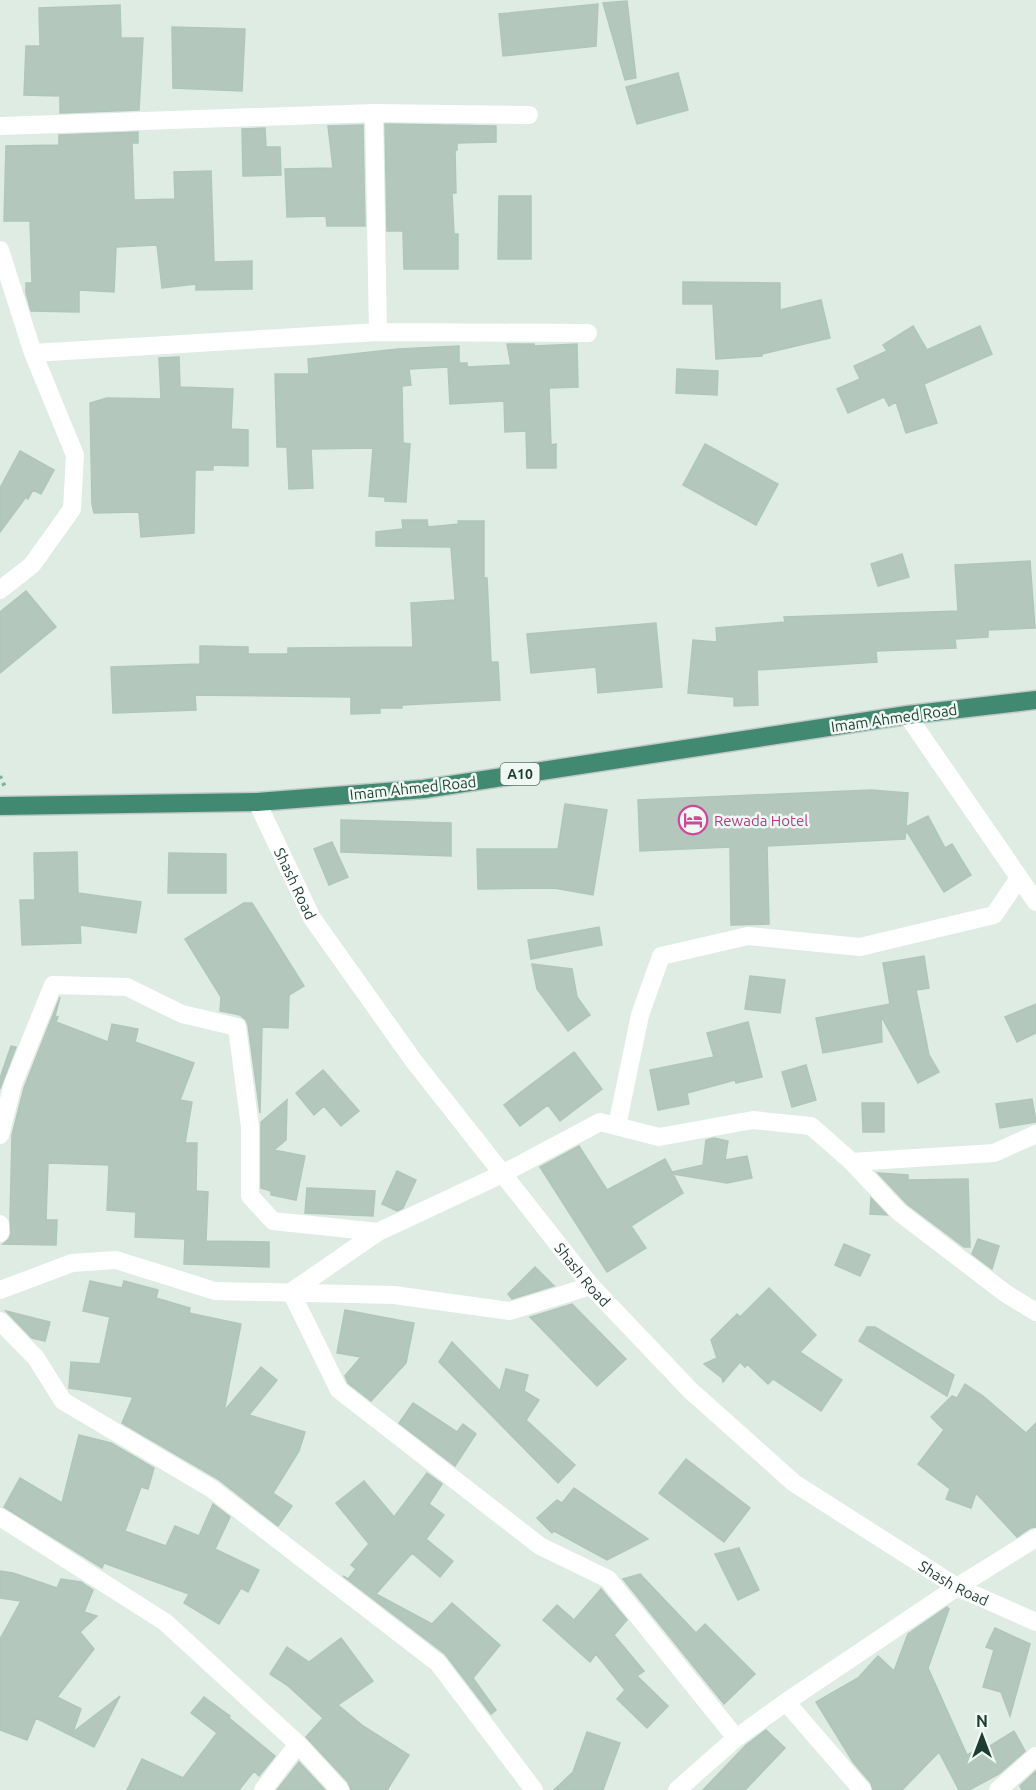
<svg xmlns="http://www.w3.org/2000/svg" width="1036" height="1790" viewBox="0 0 1036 1790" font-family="Ubuntu,sans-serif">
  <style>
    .building { fill: #b3c7bd; stroke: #b0c6bb; stroke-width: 1.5 }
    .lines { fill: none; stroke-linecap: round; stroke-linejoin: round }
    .trunk-casing { stroke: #c0c9c6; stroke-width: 21 }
    .path { stroke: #7bb39c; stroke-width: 4; stroke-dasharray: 3 4.5; stroke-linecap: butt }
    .minor { stroke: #fff; stroke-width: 18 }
    .tertiary { stroke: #fff; stroke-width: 18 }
    .trunk { stroke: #428972; stroke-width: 18 }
    .labels { text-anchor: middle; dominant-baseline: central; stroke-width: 5; stroke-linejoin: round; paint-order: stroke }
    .shield { fill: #eff8f3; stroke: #5d756c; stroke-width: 1.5 }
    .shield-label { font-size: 14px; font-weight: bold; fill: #1e3d32 }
    .street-label { font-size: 15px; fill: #1e3d32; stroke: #eff8f3 }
    .hotel-label { font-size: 15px; fill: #b23c85; stroke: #eff8f3; text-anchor: start }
  </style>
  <rect width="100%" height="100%" fill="#deece4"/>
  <path class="building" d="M627,1L636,78L625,80L603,3Z
    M598,4L596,46L503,56L499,14Z
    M120,5L121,38H143L139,110L60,113V96L24,95L26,46H40L39,8Z
    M172,27L245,29L242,91L173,88Z
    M678,73L688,110L637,124L626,87Z
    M385,124L496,126V142L457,143V150H455L456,193H452L454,234H458V269H404L403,231H387Z
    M363,125L365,226H327L326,216L287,217L285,169L333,168L328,126Z
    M265,128L266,147H280L281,175L243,176L242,129Z
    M138,132V143H132L134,200L175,199L174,172L211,171L214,262L252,261V289L196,290V284L162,288L157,245L116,247L114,292L79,290V312L31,311L26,293V283H32L30,221H4L6,146L59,145V135Z
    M499,196H531V259H498Z
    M683,282L780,283V310L821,300L830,338L762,354V356L716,359L713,304H683Z
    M913,326L927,350L980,326L992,354L924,384L937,423L906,433L896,402L889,406L884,397L848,413L837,389L860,379L854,366L887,351L883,345Z
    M507,344H534V346L577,344L578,387L549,388L551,445L556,444V468H527L526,431L505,432L504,401L450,404L448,367L409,369L411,385L402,386L403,443L410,444L406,502L385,501V497L369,496L373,448L311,449L313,488L289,489L287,447H277L275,374H309L308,359L398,349L459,346V363H467V367L511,365Z
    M179,357L180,387L233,389L231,429L248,430V466L213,465V470H195L194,533L141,537L139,512L94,513L92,504L90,403L107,398L161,399L159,358Z
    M677,369L718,371L717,395L676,393Z
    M705,444L778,484L756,525L683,485Z
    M20,451L54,470L41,494L33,490L28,499L26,497L0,532V488Z
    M402,520H427L428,527L459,524L458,521H484V578H487L491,662H498L500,700L402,705V708H380V713L351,714V697L195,695L196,710L113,713L111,667L200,664V646L248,647V654H288V648L413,647L411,603L455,600L451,547L376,546V532L403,529Z
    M902,554L909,577L878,586L871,564Z
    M1030,561L1035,628L988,630V637L955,639L956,648L876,651L877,662L757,670L758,705L734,706V697L688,693L693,640L717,642L716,628L785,622L784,617L958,611L955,565Z
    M26,591L56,627L0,673V612Z
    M656,623L662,687L598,693L596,667L531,673L527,634Z
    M871,790L908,793L906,827L928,816L945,848L952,844L971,875L944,892L906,830L905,839L767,846L769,924L731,925L730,847L640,851L638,800Z
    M565,804L607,810L593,895L554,888L478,889L477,849H558Z
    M341,820L451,823V856L341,852Z
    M332,842L348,877L329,885L314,849Z
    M77,852L78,893L141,902L136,933L80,925L81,943L22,945L20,900H35L34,853Z
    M169,853L226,854V893H168Z
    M244,903H252L304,986L289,995L288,1028L262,1027L260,1113L248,1025L246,1020L240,1015L220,1011L221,997L185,939Z
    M599,927L602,945L531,959L528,940Z
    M924,956L929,988L916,990L929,1055L939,1072L918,1083L881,1016L882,1042L823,1053L816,1018L890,1004L883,963Z
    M532,964L572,969L577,997L590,1015L568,1031L537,989Z
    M750,976L785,980L780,1013L745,1009Z
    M60,997L55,1016L58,1017L56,1022L108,1042L112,1024L138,1029L135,1042L194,1063L180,1100L192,1102L185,1143H197L196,1191L208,1192L206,1241L269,1242V1267L184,1264L185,1239L135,1237L136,1212L107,1210L109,1165L48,1163L46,1220H57L56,1245L3,1244L9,1239L11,1233L10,1219L12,1135L24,1088Z
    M1036,1004V1033L1017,1042L1005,1017Z
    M748,1022L762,1077L736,1083L735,1080L687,1093L689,1104L658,1110L650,1070L714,1057L707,1033Z
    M11,1046L16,1047L0,1089V1078Z
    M574,1052L602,1089L560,1121L548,1105L520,1126L504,1105Z
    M806,1065L816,1100L792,1107L782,1072Z
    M323,1070L359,1111L341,1126L324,1106L314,1115L296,1093Z
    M1032,1099L1036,1122L1000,1128L996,1104Z
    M287,1100L286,1140L274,1150L305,1156L296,1200L271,1195V1191L261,1188V1122Z
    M862,1103H884V1132H863Z
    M714,1138L728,1141L725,1160L747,1156L752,1178L727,1183L673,1174L683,1193L631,1226L646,1248L607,1272L540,1167L579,1146L607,1190L665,1159L672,1172L703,1165L706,1140Z
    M397,1171L416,1180L403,1208L397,1211L382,1204Z
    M878,1173L908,1175V1180L968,1179L970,1247H964L907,1204Z
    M307,1188L375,1191L373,1216L305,1213Z
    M871,1198L887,1215L870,1214Z
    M978,1239L999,1246L992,1269L972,1254Z
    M844,1244L870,1255L860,1276L835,1265Z
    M535,1267L554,1286L512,1299L508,1294Z
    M90,1281L122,1288L124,1281L158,1290L156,1298L190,1308L189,1313L241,1324L224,1411L261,1367L277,1380L249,1415L305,1432L299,1451L273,1493L292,1506L278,1526L218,1479L122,1423L133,1397L69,1388L71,1362L100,1364L110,1317L83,1311Z
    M769,1288L816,1335L800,1352L842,1380L821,1411L773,1379L768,1384L747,1364L745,1367L740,1362L723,1382L722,1378L704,1364L717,1358L711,1340L737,1314L740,1317Z
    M572,1304L626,1359L597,1386L530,1317Z
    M345,1310L414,1323L406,1363L371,1401L348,1383L345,1376L361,1357L337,1353Z
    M6,1311L50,1322L45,1341L32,1338Z
    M867,1327H875L954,1375L947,1396L859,1341Z
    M452,1342L500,1391L506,1369L528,1375L524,1391L539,1400L526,1420L575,1465L558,1483L439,1362Z
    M965,1384L983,1396L1026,1433L1036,1423V1527L1030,1528L1017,1537L976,1493L971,1508L946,1499L950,1489L918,1464L944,1430L931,1417L952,1396L957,1398Z
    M413,1403L457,1432L463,1424L476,1434L455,1466L399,1423Z
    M79,1435L111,1443L154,1468L148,1489L141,1487L125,1531L166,1546L175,1526L199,1536L213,1504L230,1517L215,1549L259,1570L248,1592L241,1588L219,1624L184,1603L189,1594L104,1563L102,1568L4,1507L20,1478L62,1503Z
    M686,1459L750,1508L724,1542L659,1493Z
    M427,1473L442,1484L429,1504L444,1515L426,1539L453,1561L440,1577L412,1553L376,1594L432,1624L452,1603L500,1645L473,1678L496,1710L491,1714L445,1654L343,1576L348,1579L356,1569L351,1565L369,1544L336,1503L364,1481L394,1517Z
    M574,1488L648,1539L607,1560L554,1531L552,1533L537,1518L557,1500L562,1503Z
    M739,1548L759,1590L738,1600L715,1554Z
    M0,1571L13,1573L57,1588L61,1579L81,1582L93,1590L84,1612L97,1616L80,1632L94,1649L57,1697L81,1709L73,1732L120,1696L94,1747L36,1718L27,1740L0,1730V1639L21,1601L0,1598Z
    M640,1574L696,1633L705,1624L755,1674L724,1704L623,1579Z
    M601,1589L627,1620L614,1635L644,1671L637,1676L668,1706L647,1728L617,1699L625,1690L596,1654L590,1662L543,1620L557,1605L574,1620Z
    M947,1607L949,1609L928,1668L967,1755L975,1751L977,1754L1014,1731L1025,1751L999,1774L969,1790H959L939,1752L902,1790H873L871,1783L853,1762L816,1702L858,1678L878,1656L894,1671L908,1634Z
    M995,1628L1030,1644L1010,1716L1001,1692L983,1687L994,1650L986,1647Z
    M341,1638L373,1681L338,1705L363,1726L409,1755L387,1790H351L348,1782L306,1737L323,1718L287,1685L270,1674L287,1647L309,1662Z
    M204,1697L230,1716L229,1718L275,1756L259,1776L254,1771L239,1790H127L142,1759L183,1778L217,1733L191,1713Z
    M766,1730L785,1748L745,1790H703L746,1745Z
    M587,1732L620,1743L603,1790H554L573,1772Z
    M299,1762L325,1790H277Z
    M1036,1771V1790H1022L1020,1786Z"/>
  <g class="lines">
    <g class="trunk-casing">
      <path id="trunk" d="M0,806L257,802L424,789L907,715L1036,700"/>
    </g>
    <path class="path" d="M0,776L5,787"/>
    <path class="minor" d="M374,113L378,332
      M0,126L374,113L529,115
      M0,250L33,353L75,455L72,509L32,565L0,590
      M33,353L378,332L588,333
      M907,715L1036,902
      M617,1126L640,1015L661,956L748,936L860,947L994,915L1019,878
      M0,1135L13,1084L53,985L127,987L182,1014L237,1027L250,1127V1196L273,1221L378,1232L502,1174L600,1122L659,1137L753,1120L811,1126L852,1162L994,1153L1036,1134
      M852,1162L899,1212L1005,1293L1036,1312
      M0,1224V1233
      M378,1232L291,1292L339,1390L540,1546L608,1579L736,1738
      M0,1290L72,1263L116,1260L215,1291L394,1295L510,1311L591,1286
      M0,1321L36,1358L63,1401L212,1489L438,1663L534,1790
      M0,1517L165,1622L298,1744L340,1790
      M786,1702L862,1790
      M263,1790L298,1744
      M677,1790L736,1738L786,1702L957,1587L1036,1538
      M998,1790L1036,1756"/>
    <path class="tertiary" id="s1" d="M257,802L312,918L413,1060L591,1286L690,1390L794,1483L957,1587L1036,1622"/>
    <use href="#trunk" class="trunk"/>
  </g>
  <defs>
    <g id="hotel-ring" transform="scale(1.5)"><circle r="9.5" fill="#eff8f3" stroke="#d1479c" stroke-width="1.5"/><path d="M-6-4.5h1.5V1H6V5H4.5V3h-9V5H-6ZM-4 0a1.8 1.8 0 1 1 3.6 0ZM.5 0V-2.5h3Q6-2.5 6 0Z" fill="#d1479c"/></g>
  </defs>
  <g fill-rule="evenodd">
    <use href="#hotel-ring" x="693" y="820"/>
  </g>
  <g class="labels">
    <rect class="shield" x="500.5" y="763" width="39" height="22" rx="4.5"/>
    <g class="shield-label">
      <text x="520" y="774">A10</text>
    </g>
    <g class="street-label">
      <text transform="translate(894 718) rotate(-8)">Imam Ahmed Road</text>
      <text transform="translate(413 788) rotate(-6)">Imam Ahmed Road</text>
      <text stroke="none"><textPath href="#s1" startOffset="90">Shash Road</textPath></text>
      <text stroke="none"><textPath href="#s1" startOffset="576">Shash Road</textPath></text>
      <text stroke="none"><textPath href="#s1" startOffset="1062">Shash Road</textPath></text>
    </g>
    <g class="hotel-label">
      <text x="714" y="820">Rewada Hotel</text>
    </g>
  </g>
  <g transform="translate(982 1736)" stroke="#eff8f3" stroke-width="4.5" paint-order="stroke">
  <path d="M0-4.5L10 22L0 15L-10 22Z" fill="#1e3d32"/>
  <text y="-9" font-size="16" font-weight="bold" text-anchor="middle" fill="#1e3d32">N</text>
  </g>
</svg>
